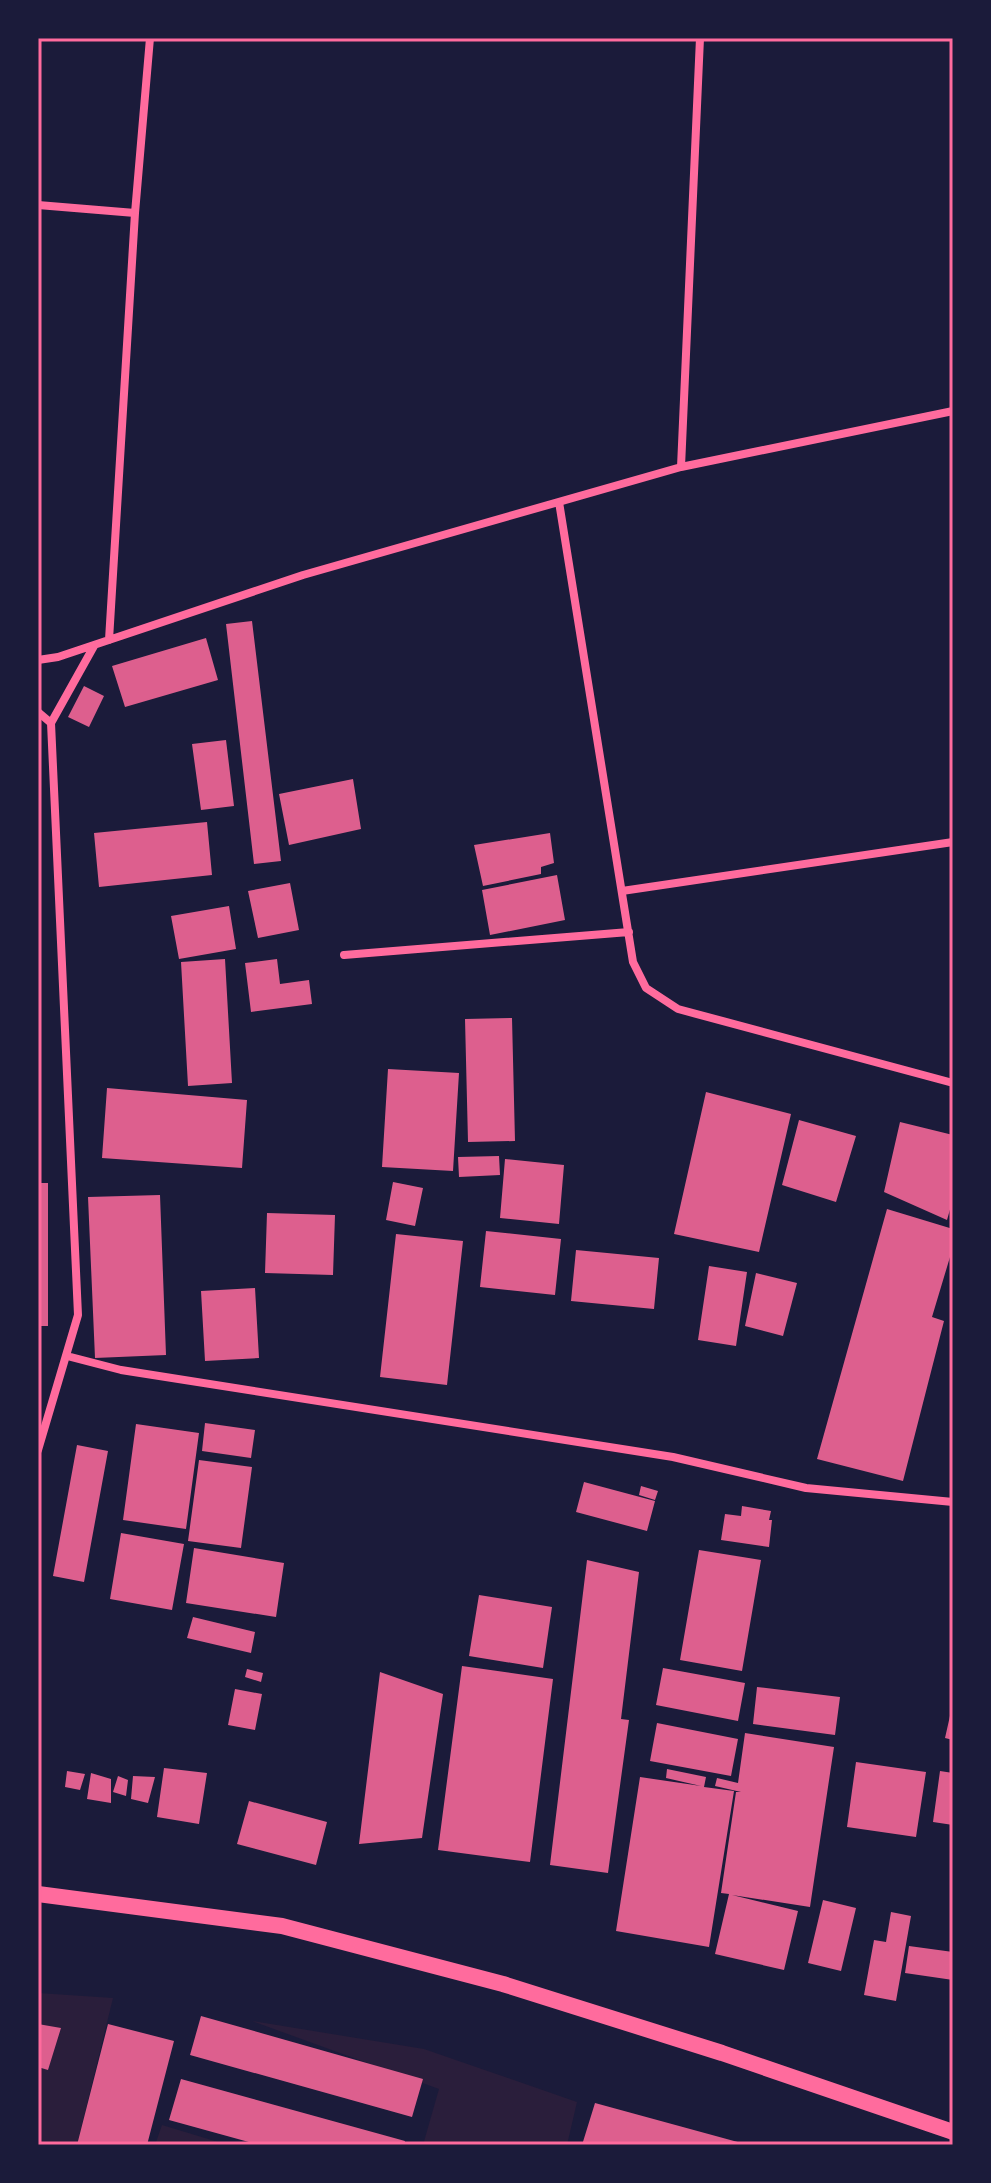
<svg xmlns="http://www.w3.org/2000/svg" width="991" height="2183" viewBox="0 0 991 2183" font-family="Rubik,sans-serif">
  <style>
    .green { fill: #2a1e3b }
    .building { fill: #dd5f8e }
    .lines { fill: none; stroke-linecap: round; stroke-linejoin: round }
    .minor { stroke: #ff6b9d; stroke-width: 8 }
    .secondary { stroke: #ff6b9d; stroke-width: 16 }
    .neatline { fill: none; stroke: #ff6b9d; stroke-width: 3 }
  </style>
  <rect width="100%" height="100%" fill="#1b1b3a"/>
  <path class="green" d="M38,1993L113,1998L77,2145H38V2067L48,2069L61,2029L38,2024Z
    M252,2021L424,2049L577,2102L567,2145H423L439,2089Z
    M162,2125L228,2145H155Z"/>
  <path class="building" d="M252,621L281,861L254,864L226,624Z
    M206,638L218,680L125,707L112,666Z
    M84,686L104,696L89,727L68,717Z
    M226,740L234,806L201,810L192,744Z
    M353,779L361,829L289,845L279,794Z
    M207,822L212,875L99,887L94,833Z
    M550,833L554,863L541,867V874L483,886L474,845Z
    M557,875L565,920L490,935L482,890Z
    M290,883L299,930L258,938L248,891Z
    M229,906L236,949L179,959L171,916Z
    M225,959L232,1083L188,1086L181,962Z
    M277,959L280,984L309,980L312,1004L251,1012L245,963Z
    M512,1018L515,1141L468,1142L465,1019Z
    M388,1069L459,1073L453,1171L382,1167Z
    M107,1088L247,1100L242,1168L102,1158Z
    M706,1092L791,1114L759,1252L674,1234Z
    M799,1120L856,1136L836,1202L782,1185Z
    M900,1122L953,1135V1199L947,1220L884,1192Z
    M499,1156L500,1175L459,1177L458,1157Z
    M505,1159L564,1165L559,1224L500,1218Z
    M393,1182L423,1188L415,1226L386,1220Z
    M38,1183H48V1326H38Z
    M160,1195L166,1355L95,1358L88,1197Z
    M887,1209L953,1229V1247L932,1317L944,1321L903,1481L817,1459Z
    M267,1213L335,1215L333,1275L265,1273Z
    M486,1231L561,1239L555,1295L480,1287Z
    M396,1234L463,1241L447,1385L380,1377Z
    M576,1250L659,1258L654,1309L571,1301Z
    M709,1266L747,1272L736,1346L698,1340Z
    M756,1273L797,1283L783,1336L745,1326Z
    M255,1288L259,1358L205,1361L201,1291Z
    M205,1423L255,1430L251,1458L202,1451Z
    M136,1424L199,1433L186,1529L123,1520Z
    M77,1445L108,1451L84,1582L53,1576Z
    M199,1460L252,1467L241,1548L188,1541Z
    M584,1482L655,1501L647,1531L576,1512Z
    M641,1486L658,1491L655,1500L639,1495Z
    M742,1506L771,1511L769,1520H772L769,1547L721,1540L725,1514L741,1516Z
    M121,1533L184,1544L172,1610L110,1599Z
    M194,1548L284,1563L276,1617L186,1603Z
    M699,1550L761,1560L742,1671L680,1660Z
    M587,1560L639,1572L621,1719L629,1720L608,1873L550,1865Z
    M479,1595L552,1607L543,1668L469,1656Z
    M193,1617L255,1632L251,1653L187,1638Z
    M462,1666L553,1679L530,1862L438,1850Z
    M663,1668L745,1683L738,1721L656,1705Z
    M247,1669L263,1673L261,1682L245,1677Z
    M380,1672L443,1694L422,1838L359,1844Z
    M757,1687L840,1697L835,1735L753,1724Z
    M235,1689L262,1694L255,1730L228,1725Z
    M952,1707H953V1740L945,1738Z
    M657,1723L738,1739L731,1776L650,1761Z
    M745,1733L834,1747L810,1907L732,1895L798,1911L784,1970L715,1954L729,1894L721,1893L736,1792H741L715,1786L717,1778L738,1783Z
    M856,1762L926,1772L916,1837L847,1827Z
    M164,1768L207,1773L199,1824L157,1817Z
    M667,1769L706,1777L704,1787L734,1791L709,1947L616,1931L640,1777L701,1786L666,1778Z
    M67,1771L85,1774L80,1790L65,1787Z
    M940,1771L953,1773V1825L933,1822Z
    M91,1773L111,1779V1803L87,1799Z
    M118,1776L128,1780L126,1796L113,1792Z
    M133,1776L155,1777L148,1803L131,1799Z
    M249,1801L327,1822L316,1865L237,1844Z
    M823,1900L856,1908L841,1971L808,1963Z
    M891,1912L911,1916L896,2001L864,1995L874,1940L886,1942Z
    M909,1946L953,1952V1980L905,1973Z
    M201,2016L423,2079L412,2117L190,2055Z
    M38,2024L61,2028L48,2070L38,2067Z
    M108,2024L174,2041L147,2145H77Z
    M181,2079L405,2141L404,2145H260L169,2120Z
    M595,2103L745,2144V2145H582Z"/>
  <g class="lines">
    <path class="minor" d="M38,205L135,213
      M681,467L700,38
      M559,502L633,962L646,988L678,1009L953,1083
      M109,640L135,213L150,38
      M38,660L58,657L303,575L681,467L953,411
      M38,712L51,723
      M622,891L953,842
      M344,955L629,932
      M67,1356L121,1370L673,1457L806,1488L953,1502
      M38,1450L78,1315L51,723L94,646"/>
    <path class="secondary" d="M38,1894L282,1926L503,1984L722,2053L953,2132"/>
  </g>
  <rect width="991" height="2183" fill="none" stroke="#1b1b3a" stroke-width="80"/>
  <rect x="40" y="40" width="911" height="2103" class="neatline"/>
</svg>
